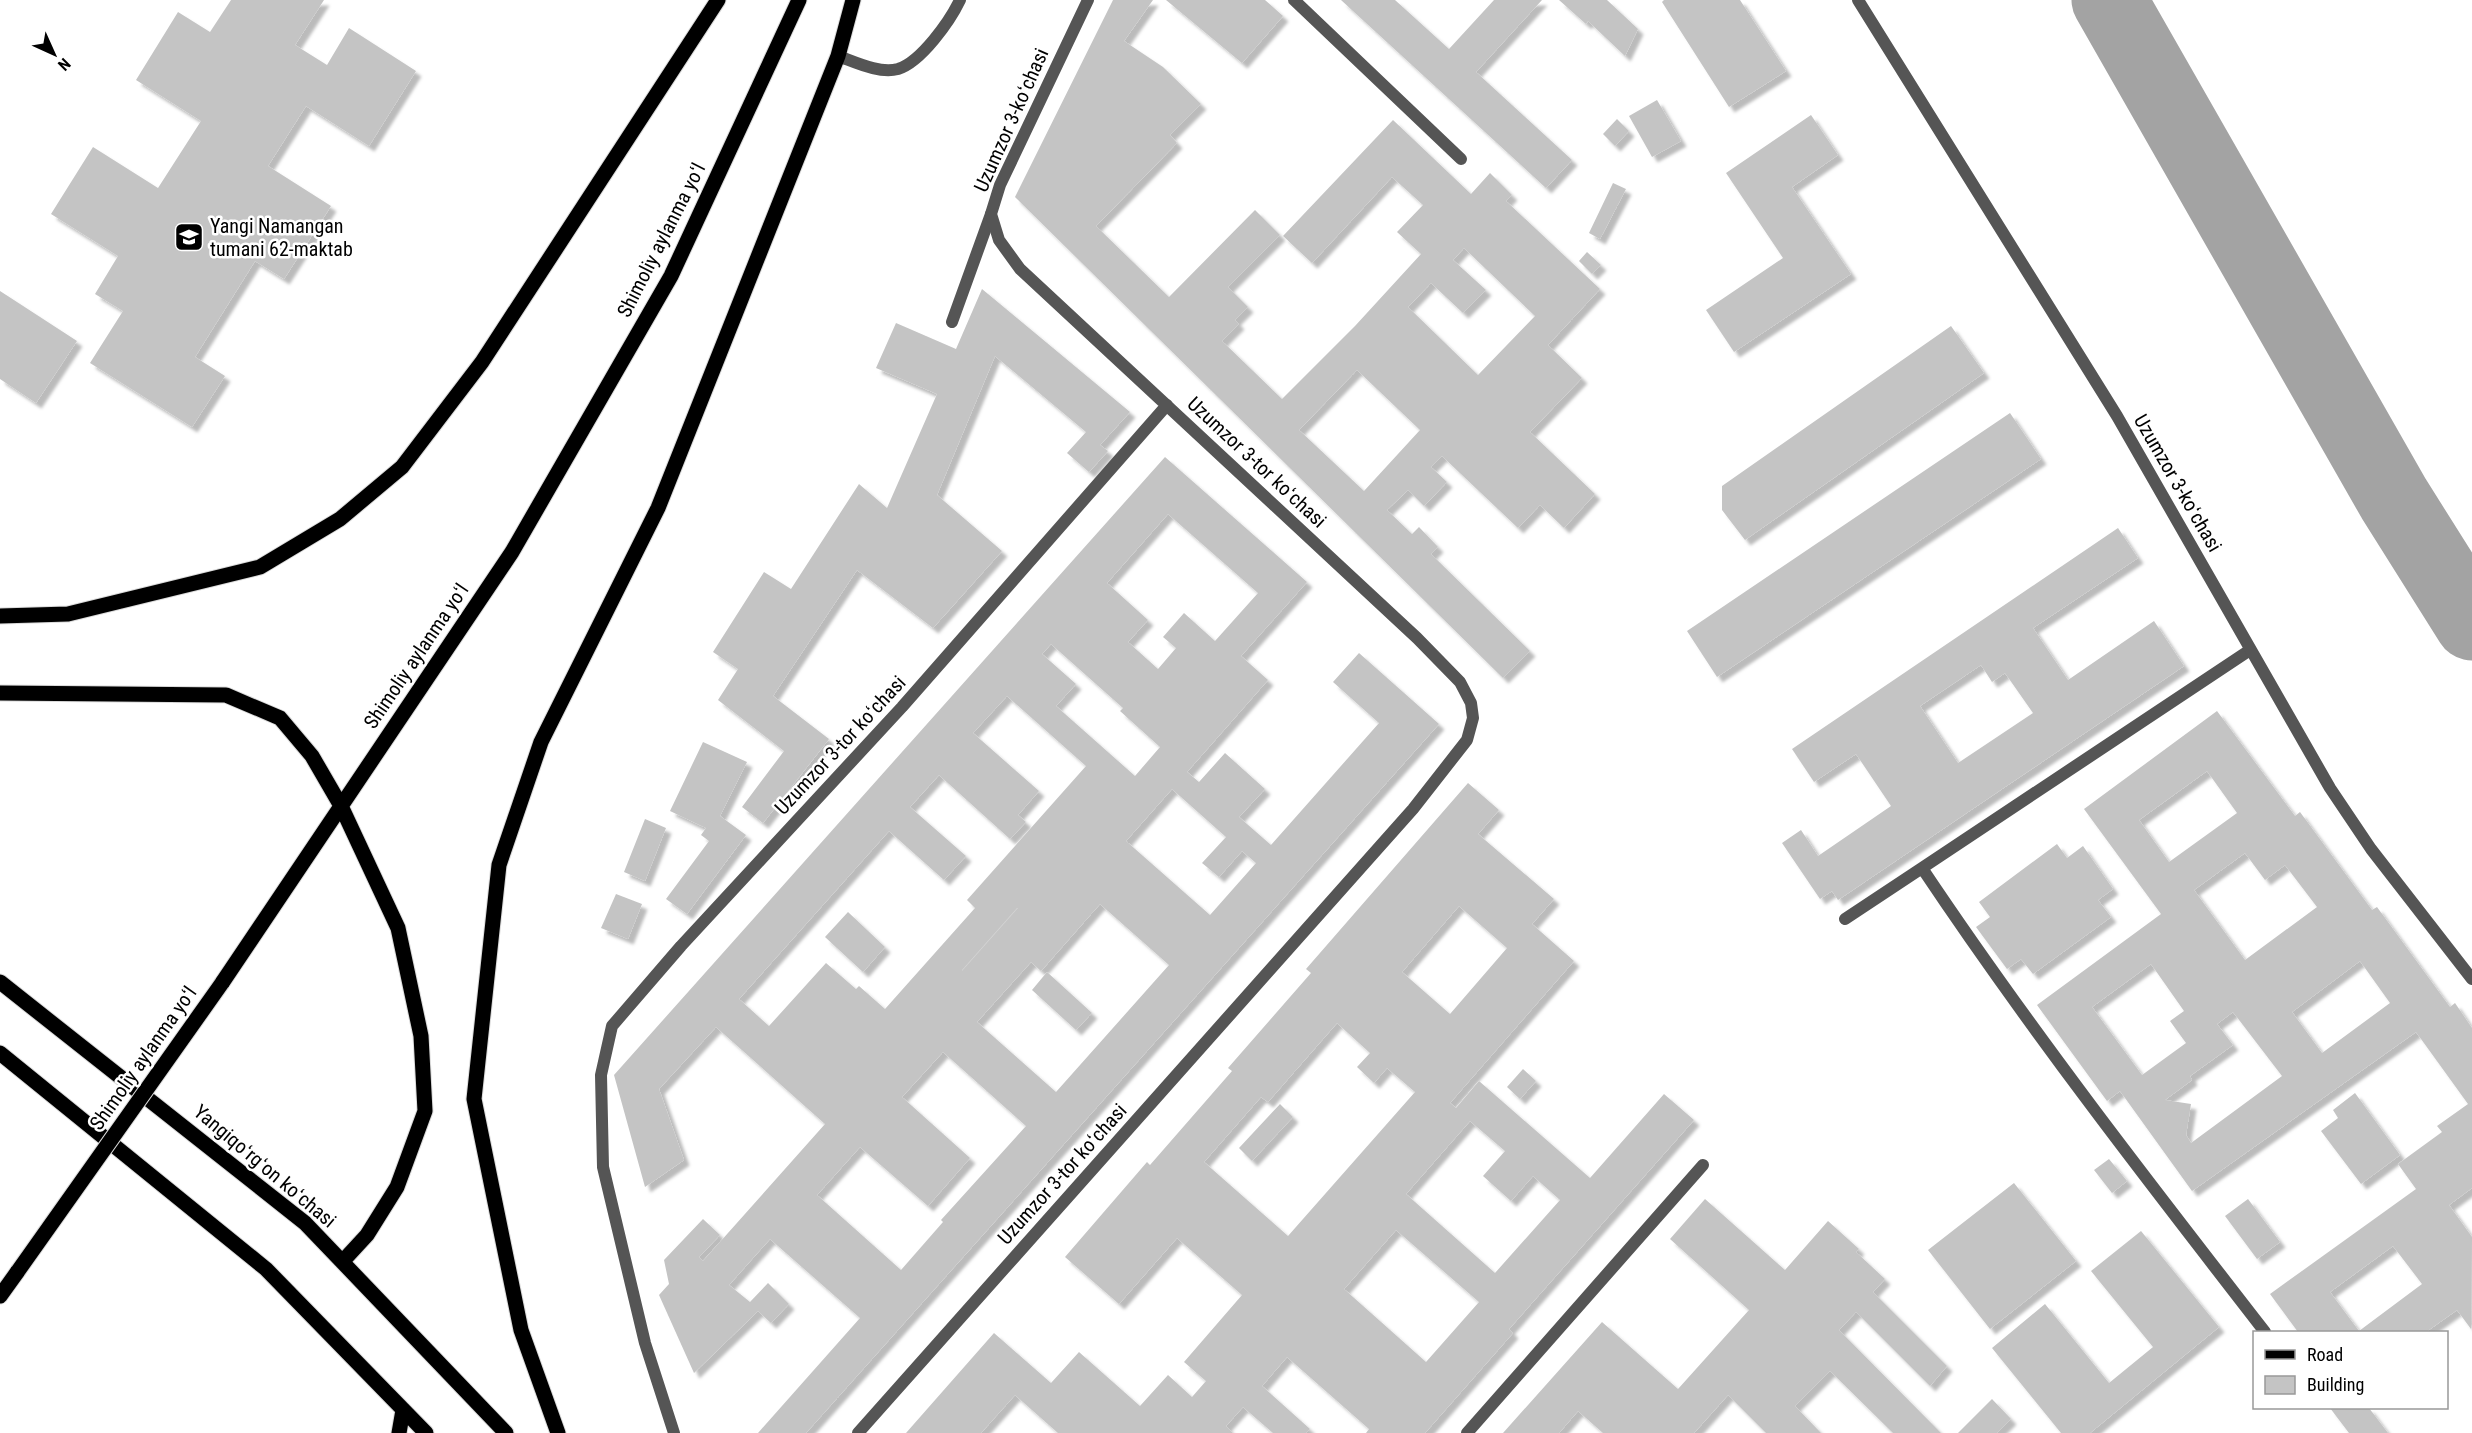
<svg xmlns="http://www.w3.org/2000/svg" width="2472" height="1433" viewBox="0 0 2472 1433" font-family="'Roboto Condensed',sans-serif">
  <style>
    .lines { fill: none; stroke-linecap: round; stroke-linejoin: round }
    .river { stroke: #a3a3a3; stroke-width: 75 }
    .building { fill: #c4c4c4; fill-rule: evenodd; filter: url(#shadow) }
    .primary-casing { stroke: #dbdbdb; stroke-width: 17 }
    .lane { stroke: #555; stroke-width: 12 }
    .street { stroke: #555; stroke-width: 12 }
    .primary { stroke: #000; stroke-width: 15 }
    .primary-bridge-casing { stroke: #dbdbdb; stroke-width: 17; stroke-linecap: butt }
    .primary-bridge { stroke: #000; stroke-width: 15 }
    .labels { text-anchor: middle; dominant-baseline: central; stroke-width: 5; stroke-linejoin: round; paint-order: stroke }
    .street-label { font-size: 20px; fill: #000; stroke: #fff }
    .poi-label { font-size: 20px; fill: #000; stroke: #fff; text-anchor: start }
  </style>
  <defs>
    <filter id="shadow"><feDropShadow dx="5.5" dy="5.5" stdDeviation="1.5" flood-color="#0004"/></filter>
  </defs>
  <rect width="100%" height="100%" fill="#fff"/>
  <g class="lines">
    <path class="river" d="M2109,0L2394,499L2472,623"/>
  </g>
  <path class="building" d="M231,0H324L295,45L327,65L349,28L416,71L369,146L306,106L268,166L331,206L284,279L255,261L195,357L225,376L192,427L90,363L123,311L95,294L118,256L51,214L93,147L158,188L201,121L136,80L178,12L210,32Z
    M1113,0H1153L1124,41L1163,67L1201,104L1170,135L1177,143L1096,226L1169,297L1255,210L1280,235L1228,287L1248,307L1235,320L1239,324L1222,341L1282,399L1355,326L1421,254L1397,232L1423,205L1392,177L1312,263L1283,236L1393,120L1471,194L1490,173L1512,195L1506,201L1600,289L1548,345L1582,378L1530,432L1595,494L1564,528L1540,505L1518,528L1442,456L1431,467L1447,482L1424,506L1408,490L1387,510L1412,534L1419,527L1438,547L1431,554L1530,651L1503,678L1015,197ZM1464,248L1535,316L1478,375L1408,307L1431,283L1463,313L1486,290L1453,260ZM1357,370L1420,430L1364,491L1299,430Z
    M1166,0H1265L1283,16L1242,63Z
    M1341,0H1395L1449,49L1494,0H1542L1476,72L1572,160L1546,188Z
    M1559,0H1607L1638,29L1625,56L1588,21L1586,24Z
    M1664,0H1740L1786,71L1729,107L1662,2Z
    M1657,100L1681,141L1652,157L1629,116Z
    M1811,115L1838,155L1792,187L1851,274L1734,352L1706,310L1783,258L1726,173Z
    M1617,119L1629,131L1615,146L1603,134Z
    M1613,183L1626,189L1600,239L1589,233Z
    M1587,252L1601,265L1592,274L1579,261Z
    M982,289L1130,412L1100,445L1108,451L1089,472L1067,453L1086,432L995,356L937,495L1002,551L933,628L857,570L773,696L829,739L763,823L742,807L784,751L718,700L738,669L713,652L764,572L791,589L859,484L887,508L937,394L876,368L896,323L956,349Z
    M0,291L77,341L36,403L0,379Z
    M1951,326L1984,373L1745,540L1722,510V486Z
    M2010,413L2041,459L1717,677L1687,631Z
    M1165,457L1307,582L1241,656L1268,680L1187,772L1199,782L1225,753L1265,789L1239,817L1271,845L1379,723L1333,682L1359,653L1439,724L806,1433H758L860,1318L770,1239L729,1285L750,1302L768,1283L789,1304L771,1323L758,1311L694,1373L659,1295L669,1284L664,1260L703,1219L720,1235L699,1257L703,1261L825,1124L716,1027L659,1089L684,1160L645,1187L614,1075ZM1168,514L1258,593L1215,641L1184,613L1163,637L1176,648L1158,669L1128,642L1148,620L1107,583ZM1051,644L1123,708L1120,711L1160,747L1135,776L1056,706L1076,684L1042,654ZM1007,696L1086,766L967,900L975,908L885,1009L859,986L856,989L826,963L769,1026L739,999L889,831L944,880L966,856L910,807L939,775L1010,839L1026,822L1018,815L1039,791L973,733ZM1172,789L1226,837L1202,863L1219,877L1242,851L1256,863L1210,915L1126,841ZM1100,904L1169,965L1056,1092L977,1022L1031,962L1041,971ZM1018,908L962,971V970L1017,908ZM943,1052L1026,1126L941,1220L943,1222L901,1270L817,1195L860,1147L928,1206L970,1158L902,1097Z
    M2118,528L2138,558L2033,628L2068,680L2154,621L2184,666L1838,900L1832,891L1820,899L1782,843L1801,830L1818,856L1891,806L1856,754L1814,782L1792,749ZM1981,665L1992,682L2005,673L2033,713L1958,763L1920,706Z
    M2217,711L2295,816L2300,812L2372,910L2377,907L2450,1007L2455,1003L2472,1028V1188L2449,1205L2472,1237L2471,1329L2457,1310L2426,1332H2298L2270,1294L2416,1189L2398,1164L2442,1132L2437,1126L2468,1104L2416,1032L2192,1191L2120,1091L2107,1101L2037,1005L2161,914L2084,809ZM2207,771L2237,813L2169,862L2139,820ZM2245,853L2265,880L2285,865L2317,907L2245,960L2194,890ZM2360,961L2390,1003L2322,1053L2292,1012ZM2151,964L2184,1011L2170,1021L2186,1043L2142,1075L2092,1007ZM2233,1012L2282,1076L2191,1143L2186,1135L2191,1104L2165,1100L2192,1080L2190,1076L2233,1045L2217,1024ZM2393,1246L2422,1284L2359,1331L2330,1292Z
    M703,742L747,762L720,816L746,835L687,914L666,899L709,841L701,835L706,828L670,811Z
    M1468,783L1499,810L1478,834L1554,899L1532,924L1574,961L1450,1103L1456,1108L1479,1081L1590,1178L1664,1094L1694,1120L1509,1329L1513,1333L1425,1433H1366L1369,1429L1287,1357L1262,1386L1310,1429L1306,1433H1273L1243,1407L1226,1426L1233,1433H1058L1015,1395L981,1433H906L994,1333L1051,1383L1079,1352L1140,1406L1168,1375L1192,1397L1206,1381L1184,1362L1242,1295L1177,1238L1119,1304L1065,1257L1147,1162L1150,1165L1232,1071L1228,1068L1311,973L1306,969ZM1459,906L1507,948L1450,1014L1402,972ZM1337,1023L1370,1053L1357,1067L1374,1083L1387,1068L1415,1092L1288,1236L1204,1162L1261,1097L1268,1102ZM1470,1121L1505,1151L1483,1176L1511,1201L1533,1176L1560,1200L1495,1273L1406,1194ZM1396,1230L1479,1302L1426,1362L1344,1289Z
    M645,819L666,828L645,881L624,872Z
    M2057,844L2067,858L2083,846L2113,889L2098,900L2111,917L2033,974L2021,959L2007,969L1976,927L1990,917L1979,902Z
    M616,894L642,904L628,939L601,928Z
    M848,912L885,947L863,972L825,937Z
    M1047,972L1092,1013L1076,1030L1032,990Z
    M1523,1069L1536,1081L1520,1099L1507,1087Z
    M2355,1093L2400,1155L2361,1184L2321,1131L2338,1118L2333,1110Z
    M1280,1104L1293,1117L1252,1161L1239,1148Z
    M2109,1159L2127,1181L2112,1193L2094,1170Z
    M2014,1183L2076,1261L1990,1329L1928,1250Z
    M1705,1199L1785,1270L1828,1221L1859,1249L1856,1252L1885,1279L1873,1292L1947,1366L1930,1386L1856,1312L1839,1330L1941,1433H1893L1830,1371L1795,1406L1821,1433H1766L1728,1395L1694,1433H1603L1578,1411L1559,1433H1503L1602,1322L1678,1389L1749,1310L1670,1239Z
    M2248,1199L2280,1242L2257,1259L2225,1216Z
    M2141,1231L2219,1327L2090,1433H2061L1992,1348L2045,1304L2109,1383L2153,1347L2091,1271Z
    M1992,1399L2011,1419L1997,1433H1958Z
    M2330,1408H2369L2388,1433H2349Z"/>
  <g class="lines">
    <g class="primary-casing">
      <path id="primary" d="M0,616L68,614L260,567L340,519L402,467L482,362L718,0
        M0,693L226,695L280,718L312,756L341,806L398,928L421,1036L425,1111L397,1187L367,1235L343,1261
        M0,982L305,1223L506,1433
        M222,983L512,552L671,276L799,0
        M0,1053L266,1269L426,1433
        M0,1296L18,1271
        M399,1433L403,1410
        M558,1433L521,1330L474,1099L499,865L541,742L658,508L838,56L853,0"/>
    </g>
    <path class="lane" d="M952,322L991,214
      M2250,650L1922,868C2029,1028 2147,1180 2265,1332
      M1845,919L1922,868"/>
    <path class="street" d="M1294,0L1461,159
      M1858,0L2117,416L2330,788L2371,849L2472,979
      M838,56C855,62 879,74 898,69C921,62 950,21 960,0
      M674,1433L645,1343L603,1167L601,1075L612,1026L681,946L902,707L1167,405
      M858,1433L1413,809L1467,740L1473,718L1471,703L1460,682L1417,638L1020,269L999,240L991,214L1000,185L1088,0
      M1467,1433L1703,1165"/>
    <use href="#primary" class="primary"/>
    <g class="primary-bridge-casing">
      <path id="primary-bridge" d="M18,1271L222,983"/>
    </g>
    <use href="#primary-bridge" class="primary-bridge"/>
  </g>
  <defs>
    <g id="school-square" transform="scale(1.5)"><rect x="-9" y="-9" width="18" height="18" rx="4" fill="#000" stroke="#fff"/><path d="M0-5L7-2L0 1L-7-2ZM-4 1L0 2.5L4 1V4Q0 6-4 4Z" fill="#fff"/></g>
  </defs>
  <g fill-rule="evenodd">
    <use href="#school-square" x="189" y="237"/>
  </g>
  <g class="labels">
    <g class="street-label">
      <text transform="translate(1011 120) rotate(-66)">Uzumzor 3-koʻchasi</text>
      <text transform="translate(661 240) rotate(-63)">Shimoliy aylanma yoʻl</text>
      <text transform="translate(1257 462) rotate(43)">Uzumzor 3-tor koʻchasi</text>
      <text transform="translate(2178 483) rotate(60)">Uzumzor 3-koʻchasi</text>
      <text transform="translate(416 656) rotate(-56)">Shimoliy aylanma yoʻl</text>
      <text transform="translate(840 745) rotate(-47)">Uzumzor 3-tor koʻchasi</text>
      <text transform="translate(143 1058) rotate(-55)">Shimoliy aylanma yoʻl</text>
      <text transform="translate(265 1166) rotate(40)">Yangiqoʻrgʻon koʻchasi</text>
      <text transform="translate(1062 1174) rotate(-48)">Uzumzor 3-tor koʻchasi</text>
    </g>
    <g class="poi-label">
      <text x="210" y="226">Yangi Namangan<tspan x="210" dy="23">tumani 62-maktab</tspan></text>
    </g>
  </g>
  <rect x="2253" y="1331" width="195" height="78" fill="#ffffff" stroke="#999999" stroke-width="1.5"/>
  <rect x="2265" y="1350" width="30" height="9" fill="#000000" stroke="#999999" stroke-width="1.5"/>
  <text x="2307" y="1361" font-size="18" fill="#000000">Road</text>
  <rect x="2265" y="1376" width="30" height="18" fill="#c4c4c4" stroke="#999999" stroke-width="1.5"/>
  <text x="2307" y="1391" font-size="18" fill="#000000">Building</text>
  <g transform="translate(54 54) rotate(135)" stroke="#ffffff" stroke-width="4.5" paint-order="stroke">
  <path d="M0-4.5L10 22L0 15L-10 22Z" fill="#000000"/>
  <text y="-9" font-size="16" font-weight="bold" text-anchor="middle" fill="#000000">N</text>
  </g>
</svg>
